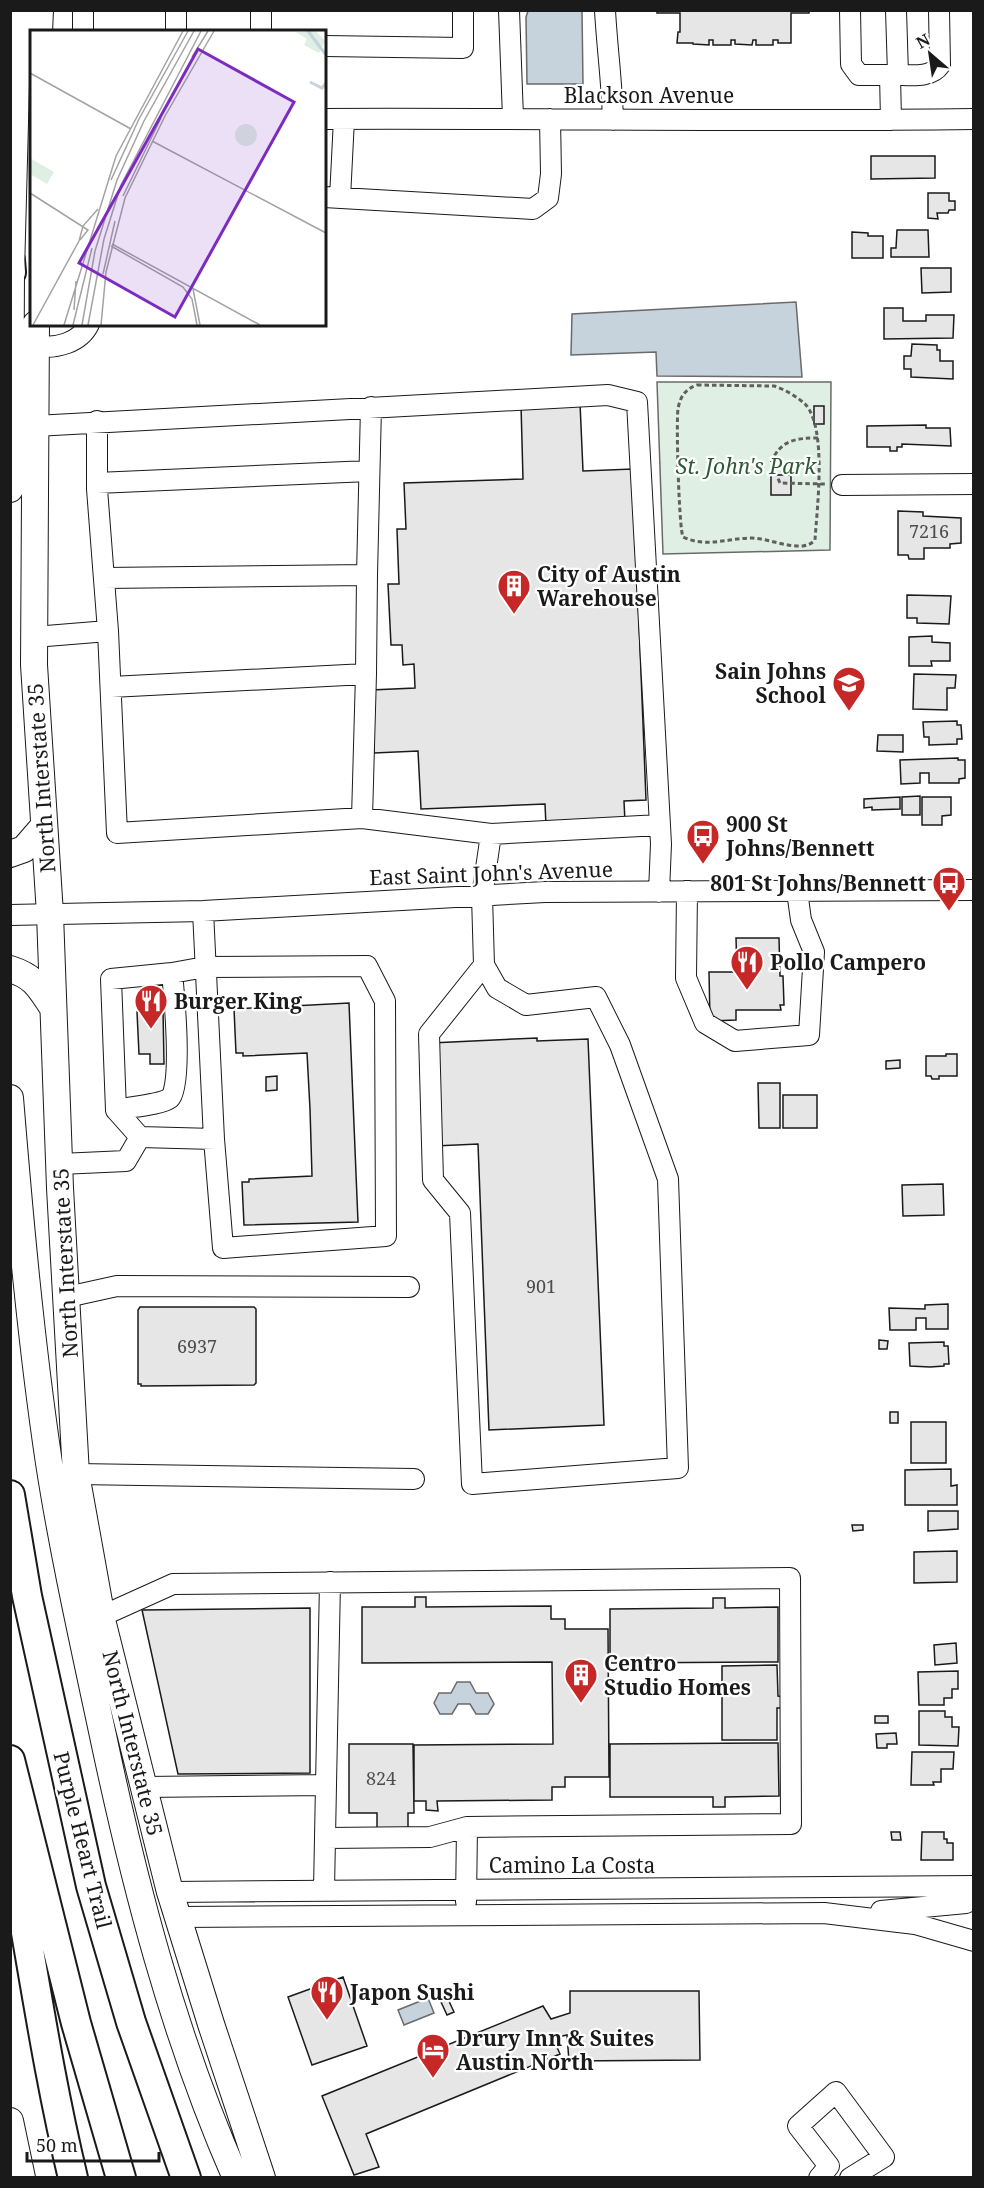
<svg xmlns="http://www.w3.org/2000/svg" width="984" height="2188" viewBox="0 0 984 2188" font-family="'Noto Serif',serif">
  <style>
    .green { fill: #e0efe3; stroke: #6a6a6a; stroke-width: 1.5 }
    .water { fill: #c6d2dc; stroke: #6a6a6a; stroke-width: 1.5 }
    .building { fill: #e6e6e6; stroke: #1a1a1a; stroke-width: 1.5 }
    .lines { fill: none; stroke-linecap: round; stroke-linejoin: round }
    .minor-casing { stroke: #1a1a1a; stroke-width: 22 }
    .major-casing { stroke: #1a1a1a; stroke-width: 28 }
    .highway-casing { stroke: #1a1a1a; stroke-width: 32 }
    .path { stroke: #5f5f5f; stroke-width: 3; stroke-dasharray: 4.5 3; stroke-linecap: butt }
    .minor { stroke: #fff; stroke-width: 20 }
    .major { stroke: #fff; stroke-width: 26 }
    .highway { stroke: #fff; stroke-width: 28 }
    .labels { text-anchor: middle; dominant-baseline: central; stroke-width: 4.5; stroke-linejoin: round; paint-order: stroke }
    .number-label { font-size: 18px; fill: #4d4d4d }
    .street-label { font-size: 21px; fill: #1a1a1a; stroke: #fff }
    .park-label { font-size: 21px; font-style: italic; fill: #2b5a34; stroke: #fff }
    .poi-label { font-size: 21px; font-weight: bold; fill: #1a1a1a; stroke: #fff; text-anchor: start }
    .inset-river { fill: none; stroke: #c6d2dc; stroke-width: 3 }
    .inset-road { fill: none; stroke: #a3a3a3; stroke-width: 1.5 }
    .view { fill: #7b2cbf; fill-opacity: 0.15; stroke: #7b2cbf; stroke-width: 3 }
    .inset-edge { fill: none; stroke: #1a1a1a; stroke-width: 3 }
  </style>
  <rect width="100%" height="100%" fill="#fff"/>
  <path class="green" d="M657,382H831L830,550L663,554Z"/>
  <path class="water" d="M528,11H582L583,84H527L526,17Z
    M796,302L802,377L657,376L656,352L571,355L572,314Z
    M457,1682H470L476,1693H488L494,1704L488,1714H476L470,1704H458L452,1714H440L434,1703L439,1693H451Z
    M428,1998L434,2013L404,2025L398,2010Z"/>
  <path class="building" d="M657,10H809V13H791V43H778V40H773V45H756V40H753L752,45L735,44V40H731V45H713V40H709V45L693,44V43H677L678,32H680V13H657Z
    M871,156H935V178L871,179Z
    M928,193H949V201H955V210H949L948,213H937L938,219L928,218Z
    M897,230H928L929,257H891V248H896Z
    M852,232L868,233V236H883V258H852Z
    M921,268H951V292L922,293Z
    M884,308H903V321H926V315H954L953,338L884,339Z
    M912,344L937,345V350H940V361H953V379L911,377V369H904V356H911Z
    M580,403L583,471L633,469L646,800L624,801L625,822L546,826L545,804L421,809L418,751L374,753L371,690L415,688L414,664L403,665L402,645H391L388,584H399L397,529H406L404,483L523,479L521,405Z
    M814,406H824V424H814Z
    M926,425V428H950L951,446L902,444V447H897V451H890V447H867V426Z
    M771,475H791V495H771Z
    M898,511L923,512V516L961,518V543L950,544V548H924V559H909L908,555H898Z
    M907,595L951,596L949,624L917,623V618H907Z
    M932,636V642L950,643V661H931L932,666H909V637Z
    M914,674L956,675L955,688H947V710L913,709Z
    M957,721V725H961L962,739H957V744L929,745V737H924L923,722Z
    M878,735H903V752L877,751Z
    M958,758V760H965V778L959,779V783H929V773H920V783L901,784L900,760Z
    M920,796V815H902V797Z
    M900,797V809L872,810V807L864,808V799Z
    M922,797H951V815L942,816V825H922Z
    M736,938H779L780,976H783L784,1005H780L781,1010H736V1020L710,1021L709,972H737Z
    M159,996L160,1009H163L164,1064H150V1054H139L137,1012H141V997Z
    M349,1003L358,1222L244,1225L242,1182H249V1179L312,1176L310,1109L307,1053L243,1056V1053H236L234,1009Z
    M537,1038V1041L588,1039L604,1425L489,1430L478,1144L435,1146L431,1043Z
    M946,1054H957V1076H939V1079H932L931,1076H926V1056H946Z
    M900,1060V1068L886,1069V1061Z
    M277,1076V1090L266,1091V1077Z
    M758,1083H780V1128H759Z
    M783,1095H817V1128H783Z
    M943,1184L944,1215L903,1216L902,1185Z
    M948,1304V1329H926V1318H916V1330H890L889,1308L925,1309V1305Z
    M140,1307H254L256,1309V1383L254,1385L141,1386V1384H138V1310Z
    M879,1340L888,1341L887,1349H879Z
    M944,1342V1346H948L949,1364H944V1366L930,1367L910,1366L909,1343Z
    M890,1412H898V1423H890Z
    M911,1422H946V1463H911Z
    M951,1469V1486L957,1485V1505H905V1470Z
    M928,1511H958V1529L928,1531Z
    M852,1525H863V1530L853,1531Z
    M957,1551V1582L914,1583V1552Z
    M415,1597H426V1607L551,1606V1619H565V1629H608L609,1777H565V1787H552V1800L437,1801L438,1811L426,1810V1801H414V1745L553,1744L552,1662L362,1663V1607H415Z
    M713,1598H725V1608L778,1607V1662L610,1663V1609L713,1608Z
    M310,1608V1773L178,1774L142,1610Z
    M956,1643L957,1663L935,1665L934,1645Z
    M777,1665L778,1696L787,1697V1708H777V1740H722V1666Z
    M958,1671V1689H952V1698H944V1705H919L918,1672Z
    M919,1711H945V1717H952V1727H959L958,1746L919,1745Z
    M875,1716H888V1723H875Z
    M896,1733L897,1744H887V1748H877L876,1734Z
    M778,1743L779,1796L725,1797V1807H713V1797H610V1744Z
    M349,1744H413L414,1813H408V1828L377,1835V1813H349Z
    M912,1752H954L953,1769H941V1782H933L934,1785H911Z
    M891,1832H900L901,1840H892Z
    M922,1832H944V1839H947V1843H953V1860H921Z
    M343,1977L367,2046L312,2065L288,1997Z
    M570,1991H699L700,2060L569,2061L567,2035L553,2038L560,2054L366,2134L379,2167L354,2175L322,2096L543,2006L551,2019L570,2013Z
    M448,1999L454,2012L447,2015L441,2002Z"/>
  <g class="lines">
    <g class="minor-casing">
      <path id="minor" d="M176,10V32
        M261,10V32
        M509,10L513,118
        M605,10C607,47 612,83 613,120
        M850,10L851,64L859,75H890
        M896,10L898,74
        M83,32V10
        M324,46L463,48V10
        M324,119C541,118 757,122 974,119
        M891,120L890,75C906,74 930,80 940,65L939,10
        M324,197L533,209L548,198L551,174L550,119
        M340,198L344,119
        M36,346C56,349 80,343 89,324
        M97,421V489L108,631
        M35,426L608,395L637,402L661,844L659,892
        M97,483L369,471
        M842,485L974,484
        M367,575L371,407
        M104,578L367,575L366,674L111,687
        M34,637L108,631L117,833L362,818L491,834L482,896L484,965L429,1034L433,1180L460,1213L472,1484L678,1468L668,1179L620,1045L596,997L526,1005L497,988L484,965
        M362,818L366,674
        M491,834L660,825
        M687,891L686,978L705,1023L735,1041L809,1035L814,952L801,920L797,891
        M10,915L203,911L545,892L974,890
        M116,1110C128,1107 161,1105 170,1098C183,1087 174,993 172,973
        M140,1137L116,1110L111,979L172,973L205,967L367,966L385,1001L386,1236L223,1248L214,1139
        M60,1164L126,1161L140,1137L214,1139L203,911
        M67,1297L117,1286L409,1287
        M76,1474L414,1479
        M102,1616L173,1584L790,1578L791,1824L467,1827L430,1837L325,1838
        M326,1785L330,1582
        M144,1787L326,1785L324,1890
        M170,1892L974,1886
        M466,1902L467,1827
        M881,1911L966,1903L974,1898
        M177,1917L824,1913L915,1924L974,1941
        M819,2178L829,2166L798,2126L836,2092L884,2157L850,2178"/>
    </g>
    <g class="major-casing">
      <path id="major" d="M39,32L40,10
        M36,324L34,665L50,914L60,1188L76,1474L103,1624L170,1892L211,2024L262,2178
        M10,489L11,272L18,10
        M10,854L24,849L43,827
        M10,969C35,977 39,987 53,1008
        M10,1098C20,1220 31,1342 49,1463C63,1553 83,1642 102,1731C134,1883 173,2035 236,2178
        M10,2121L22,2178"/>
    </g>
    <g class="highway-casing">
      <path id="highway" d="M10,260L11,272
        M10,1495L27,1596L91,1886L131,2022L186,2178
        M10,1760L76,2023L121,2178
        M10,1828L12,1853C32,1961 47,2070 73,2178"/>
    </g>
    <path class="path" d="M697,385L774,386C784,389 798,397 806,405C827,430 817,508 815,540C812,543 809,545 803,546C786,547 769,539 752,538C729,538 706,548 683,537C679,529 676,423 678,409C680,397 685,389 697,385Z
      M818,438C796,438 780,440 771,463L780,483L826,484"/>
    <use href="#minor" class="minor"/>
    <use href="#major" class="major"/>
    <use href="#highway" class="highway"/>
  </g>
  <defs>
    <g id="building-pin" transform="scale(1.725)"><path d="M0 17L-7.5 6A9.5 9.5 0 1 1 7.5 6Z" fill="#c62828" stroke="#fff"/><path d="M-4-6H4V6H1V3H-1V6H-4ZM-2.5-4.3h1.7v1.8h-1.7ZM.8-4.3h1.7v1.8H.8ZM-2.5-1h1.7V.8h-1.7ZM.8-1h1.7V.8H.8Z" fill="#fff"/></g>
    <g id="school-pin" transform="scale(1.725)"><path d="M0 17L-7.5 6A9.5 9.5 0 1 1 7.5 6Z" fill="#c62828" stroke="#fff"/><path d="M0-5L7-2L0 1L-7-2ZM-4 1L0 2.5L4 1V4Q0 6-4 4Z" fill="#fff"/></g>
    <g id="bus-pin" transform="scale(1.725)"><path d="M0 17L-7.5 6A9.5 9.5 0 1 1 7.5 6Z" fill="#c62828" stroke="#fff"/><path d="M-5-6H5V4H4V6H2V4H-2V6H-4V4H-5ZM-3.5-4V0h7V-4ZM-3.5 1.2v1.5H-2V1.2ZM2 1.2v1.5H3.5V1.2Z" fill="#fff"/></g>
    <g id="restaurant-pin" transform="scale(1.725)"><path d="M0 17L-7.5 6A9.5 9.5 0 1 1 7.5 6Z" fill="#c62828" stroke="#fff"/><path d="M-5-6h1v4h1v-4h1v4h1v-4h1v5L-1.5 .5V6h-2V.5L-5-1ZM5-6V6H3V1.5H1.5Q1.5-4 5-6Z" fill="#fff"/></g>
    <g id="hotel-pin" transform="scale(1.725)"><path d="M0 17L-7.5 6A9.5 9.5 0 1 1 7.5 6Z" fill="#c62828" stroke="#fff"/><path d="M-6-4.5h1.5V1H6V5H4.5V3h-9V5H-6ZM-4 0a1.8 1.8 0 1 1 3.6 0ZM.5 0V-2.5h3Q6-2.5 6 0Z" fill="#fff"/></g>
  </defs>
  <g fill-rule="evenodd">
    <use href="#building-pin" x="514" y="586"/>
    <use href="#school-pin" x="849" y="683"/>
    <use href="#bus-pin" x="703" y="836"/>
    <use href="#bus-pin" x="949" y="883"/>
    <use href="#restaurant-pin" x="747" y="962"/>
    <use href="#restaurant-pin" x="151" y="1001"/>
    <use href="#building-pin" x="581" y="1675"/>
    <use href="#restaurant-pin" x="327" y="1992"/>
    <use href="#hotel-pin" x="433" y="2050"/>
  </g>
  <g class="labels">
    <g class="number-label">
      <text x="929" y="531">7216</text>
      <text x="541" y="1286">901</text>
      <text x="197" y="1346">6937</text>
      <text x="381" y="1778">824</text>
    </g>
    <g class="street-label">
      <text x="649" y="95">Blackson Avenue</text>
      <text transform="translate(41 778) rotate(-94)">North Interstate 35</text>
      <text transform="translate(491 873) rotate(-2)">East Saint John's Avenue</text>
      <text transform="translate(65 1263) rotate(-93)">North Interstate 35</text>
      <text transform="translate(133 1743) rotate(76)">North Interstate 35</text>
      <text transform="translate(83 1840) rotate(76)">Purple Heart Trail</text>
      <text x="572" y="1865">Camino La Costa</text>
    </g>
    <g class="park-label">
      <text x="746" y="466">St. John's Park</text>
    </g>
    <g class="poi-label">
      <text x="537" y="574">City of Austin<tspan x="537" dy="24">Warehouse</tspan></text>
      <text x="826" y="671" text-anchor="end">Sain Johns<tspan x="826" dy="24">School</tspan></text>
      <text x="726" y="824">900 St<tspan x="726" dy="24">Johns/Bennett</tspan></text>
      <text x="926" y="883" text-anchor="end">801 St Johns/Bennett</text>
      <text x="770" y="962">Pollo Campero</text>
      <text x="174" y="1001">Burger King</text>
      <text x="604" y="1663">Centro<tspan x="604" dy="24">Studio Homes</tspan></text>
      <text x="350" y="1992">Japon Sushi</text>
      <text x="456" y="2038">Drury Inn &amp; Suites<tspan x="456" dy="24">Austin North</tspan></text>
    </g>
  </g>
  <g transform="translate(30 30)">
    <rect width="296" height="296" fill="#fff"/>
    <path d="M286,1L295,11L289,23L274,15L277,9L266,2ZM205 105a11 11 0 1 1 22 0a11 11 0 1 1-22 0ZM0,128L24,142L17,154L0,144Z" fill="#e0efe3"/>
    <path class="inset-river" d="M278,1L296,25M280,52L292,58L296,53"/>
    <path class="inset-road" d="M162,27L178,1M0,43L101,99M154,46L164,25M122,111L296,203M81,150L109,89L158,1M0,163L58,200L50,210M93,166L131,88M82,214L230,295M81,216L153,257L162,269L167,295M73,244L85,191M163,259L170,295M44,280L46,251M3,295L49,211L53,196L68,179M34,295L86,126L153,1M43,295L62,218M52,295L65,221L87,150L114,91L164,1M58,295L74,209L91,155L171,1M71,295L76,242L95,168L135,86L184,1"/>
    <path class="view" d="M168,19L264,72L145,287L49,233Z"/>
    <rect width="296" height="296" class="inset-edge"/>
  </g>
  <rect width="984" height="2188" fill="none" stroke="#1a1a1a" stroke-width="24"/>
  <g transform="translate(930 54) rotate(331)" stroke="#ffffff" stroke-width="4.5" paint-order="stroke">
  <path d="M0-4.5L10 22L0 15L-10 22Z" fill="#1a1a1a"/>
  <text y="-9" font-size="16" font-weight="bold" text-anchor="middle" fill="#1a1a1a">N</text>
  </g>
  <path d="M27 2152v9h132v-9" fill="none" stroke="#1a1a1a" stroke-width="3"/>
  <text x="36" y="2152" font-size="18" fill="#1a1a1a" stroke="#ffffff" stroke-width="4.5" paint-order="stroke">50 m</text>
</svg>
